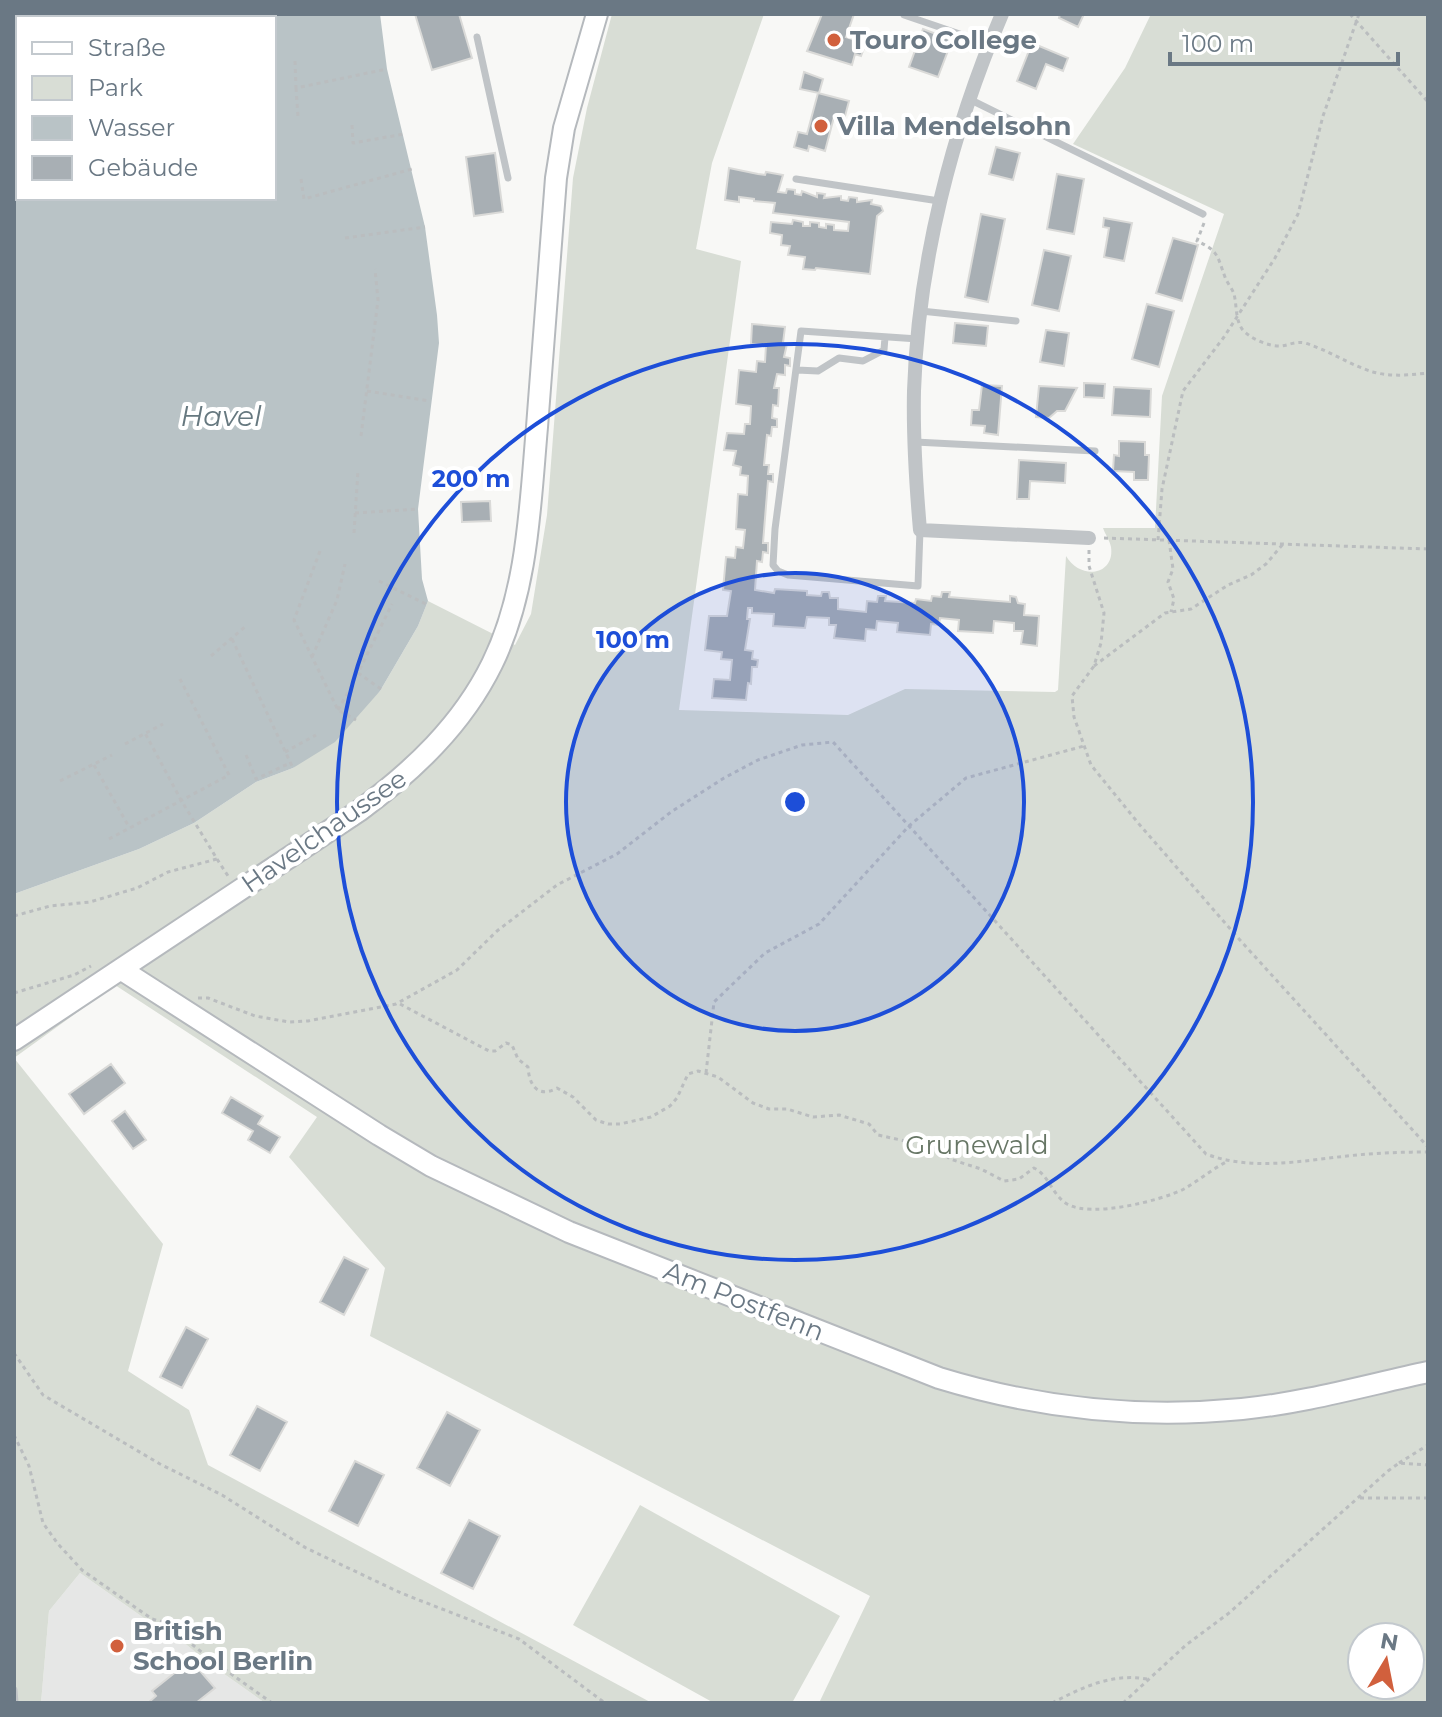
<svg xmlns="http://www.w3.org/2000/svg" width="1442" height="1717" viewBox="0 0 1442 1717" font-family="Montserrat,sans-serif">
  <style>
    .built { fill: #e6e7e6 }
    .green { fill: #d8ddd5; fill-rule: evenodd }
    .water { fill: #b9c3c6; fill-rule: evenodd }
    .building { fill: #a8afb4; stroke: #dadad8; stroke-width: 2 }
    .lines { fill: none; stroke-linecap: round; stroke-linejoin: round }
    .secondary-casing { stroke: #b5b9bd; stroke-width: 24 }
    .path { stroke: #babdbf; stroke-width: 3; stroke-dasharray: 4 4; stroke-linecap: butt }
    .lane { stroke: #c0c4c7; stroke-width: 7 }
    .street { stroke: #c0c4c7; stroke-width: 14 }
    .secondary { stroke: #fff; stroke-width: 20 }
    .ring { fill: none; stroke: #1d4ed8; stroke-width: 4 }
    .poi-dot { fill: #d1603d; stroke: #fff; stroke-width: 3 }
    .labels { text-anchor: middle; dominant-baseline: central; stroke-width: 8; stroke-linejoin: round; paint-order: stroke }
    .poi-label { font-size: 26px; font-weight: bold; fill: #6a7884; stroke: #fff; text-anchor: start }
    .street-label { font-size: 26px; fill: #6a7884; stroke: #fff }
    .park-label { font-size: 26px; fill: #677665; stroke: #fff }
    .water-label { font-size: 28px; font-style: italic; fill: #66787f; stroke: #fff }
    .centre { fill: #1d4ed8; stroke: #fff; stroke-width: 4 }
    .ring-label { font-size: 24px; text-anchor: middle; font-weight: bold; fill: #1d4ed8; stroke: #fff; stroke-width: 8; stroke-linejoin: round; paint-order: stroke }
  </style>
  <rect width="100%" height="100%" fill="#f8f8f6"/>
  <path class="built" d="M80,1573L151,1623L166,1628L210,1664L265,1703H41L49,1611Z"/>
  <path class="green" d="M612,14H764L712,163L696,249L741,261L679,710L848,715L905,689L1055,692L1058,690L1066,556C1081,581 1115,575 1111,547C1110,541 1105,534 1103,528H1155L1162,396L1224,214L1073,144L1125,68L1151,14H1428V1703H819L870,1596L370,1336L385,1268L289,1157L317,1117L115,985L14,1058L163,1244L128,1371L189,1410L208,1465L652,1703H265L210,1664L166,1628L151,1623L80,1573L49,1611L41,1703H14V894L139,849L194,823L256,782L293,768L380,691L418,626L428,601L515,645L531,614L547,515L573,178L587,108ZM1362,1637H1410V1685H1362Z
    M640,1505L840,1616L792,1703H714L573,1625Z"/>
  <path class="water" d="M14,14H380L387,69L425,227L437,315L439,343L418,509L422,579L428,601L418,626L380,691L335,742L293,768L256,782L194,823L139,849L14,894ZM18,18H274V198H18Z"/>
  <path class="building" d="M415,14H459L472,58L432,70Z
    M822,14H854L846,37L866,43L861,56L855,54L852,65L807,51Z
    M1060,14H1084L1078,27L1059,18Z
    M923,29L952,40L938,77L909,67Z
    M1032,43L1068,58L1063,71L1046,64L1036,89L1017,81Z
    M804,72L823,79L819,93L800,89Z
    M818,93L849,101L844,120L834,117L825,151L809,146L808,151L794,147L798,132L807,134Z
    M996,147L1020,153L1013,180L989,174Z
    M495,153L503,212L474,216L466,157Z
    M729,168L758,174L765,175L766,172L783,175L778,192L786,193L787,189L795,190V194L801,195L802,191L817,197V193L825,194L824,198L841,196V200L848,201L849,197L857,198V202L872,200L871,204L881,206L883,211L877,216L870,274L816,268L815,270L803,269L805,257L788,255L790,246L781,245L782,235L770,233L771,222L792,224L793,220L803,222V226H810V222L819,223V227L826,228V224L834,225V230L848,231L849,222L773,213L775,203L754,201V199L739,197V202L725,200Z
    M1057,174L1084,179L1074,234L1047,229Z
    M981,214L1005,219L988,302L965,297Z
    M1104,218L1132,223L1124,261L1104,257L1109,228L1103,227Z
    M1173,238L1198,245L1182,301L1156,293Z
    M1044,250L1071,256L1059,311L1032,305Z
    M1147,304L1174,311L1159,367L1132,359Z
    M955,323L988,326L986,346L953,343Z
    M752,324L785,327L783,343L787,344L784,357L790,358V366L785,365V375L777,374L774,388H779L778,406L773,405L772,418L777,419V427H772L771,436L767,435L764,465H769L768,474H773V482L768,481L763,543H768V553L763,552L762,562L757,561L755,590L774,593L775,589L807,591V595L821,596L822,592H829L830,598H838V609L866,612L867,601L877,602L878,596H886L885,601L915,603L916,599L931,601L932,596L941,597L942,592H950L949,597L1010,602V596L1016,597L1018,603L1025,604L1024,615L1039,616L1037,646L1021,644L1023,631H1014V623L994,621L993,633L958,631L959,620L940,618L939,625L931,624L930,635L897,632L898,623L877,621L876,630L866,629L865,641L834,638L836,625H829V618L807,617L805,628L773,626L774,614L752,613V608H748L747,619H750L745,650L753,651L752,659L758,660L757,667H752L751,684L748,683L746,700L712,698L714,679L730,680L732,660L721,659L722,652L705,650L709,616H727L731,591L723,590L726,557L735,558L736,547L743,548L745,530L736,529L738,494L747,495L748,476L740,475L741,467L733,465L736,451L724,450L727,433L744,434L745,424H750L751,406L736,404L739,370L756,372L757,361L765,362L766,345L751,344Z
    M1046,330L1069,333L1064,366L1040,362Z
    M1084,383L1105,384L1104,398L1084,397Z
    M982,385L1002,386L998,435L984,433L985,426L971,425L972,410H979Z
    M1039,386L1077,388L1065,411H1057L1049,418L1036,417Z
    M1114,387L1151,389L1150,417L1112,415Z
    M1119,441L1145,442V455H1149L1148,480H1134V472L1113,471L1114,455L1119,456Z
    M1019,460L1066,463L1065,483L1030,481L1029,499H1017Z
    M490,501L491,521L462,522L461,502Z
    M111,1064L125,1083L84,1114L69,1094Z
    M231,1097L263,1116L258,1124L280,1137L270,1153L248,1140L253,1131L222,1113Z
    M125,1111L146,1140L133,1149L112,1121Z
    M344,1257L368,1269L344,1315L320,1302Z
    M186,1327L208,1339L182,1388L160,1377Z
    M257,1406L287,1422L260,1471L230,1455Z
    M447,1412L480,1430L450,1486L417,1468Z
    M355,1461L384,1475L358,1526L329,1511Z
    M469,1520L500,1536L473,1589L441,1573Z
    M187,1663L191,1668L195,1665L215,1688L196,1703H148L156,1696L152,1691Z"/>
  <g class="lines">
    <g class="secondary-casing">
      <path id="secondary" d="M122,970L379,1135L431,1166L569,1232L939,1378C1037,1408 1139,1419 1242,1409C1304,1403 1367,1385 1428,1372
        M14,1040L359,811C413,771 462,725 492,664C528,591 530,506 537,427C544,344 550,261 556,178L564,128L597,14"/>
    </g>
    <path class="path" d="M379,14H380
      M1350,14L1428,102
      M268,18L269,14
      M295,61L296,88L387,69
      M296,88L298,117
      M352,125L353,143L404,134
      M301,179L304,199L412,169
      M1204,223L1197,241C1219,251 1217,256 1225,277C1227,283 1232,288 1234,294C1237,306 1235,318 1242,329C1249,338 1269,347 1281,346C1290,345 1295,341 1305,343C1328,350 1350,365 1373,372C1391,377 1410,375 1428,373
      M345,238L425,227
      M367,391L430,401
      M361,436L378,300L375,269
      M355,513L418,509
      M354,533L358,470
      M1104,538L1428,549
      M1158,540L1162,489L1183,391L1224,337L1275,258L1298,214L1323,116L1359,14
      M1169,540L1173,569L1168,582L1174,599L1171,612
      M1089,550V566L1104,613L1101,643L1094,666L1072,696L1074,717L1091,765L1139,824L1239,939L1428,1147
      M320,551L294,620L338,710L356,720
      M379,581L426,604
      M232,639L293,768
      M211,656L246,626
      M312,657L337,600L345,564
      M1094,666L1165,613L1191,609L1228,585L1251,575L1266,564L1283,544
      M381,689L358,673L392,604
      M338,710L352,685
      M125,744L163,724
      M285,752L316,735
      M246,755L256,779L290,763
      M94,765L129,827
      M60,781L112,755
      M109,839L229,775L180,679
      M217,859L228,876
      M14,916L50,906L90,902L137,888L168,872L217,859L181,800L145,733
      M14,993L74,975L91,966
      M198,998H208L255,1016L289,1022L308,1021L396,1004L457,970L497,931L557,885L617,854L671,812L724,778L758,760L802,745L833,742L1206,1154C1251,1171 1301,1161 1347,1156C1374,1153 1401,1152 1428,1152
      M400,1004L489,1051H495L506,1043L512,1045L518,1059L528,1067C529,1084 537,1099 557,1088L573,1097L596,1120L608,1124H620L651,1117L670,1106L677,1098L688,1074L698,1071L718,1077L753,1103L769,1109H787L813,1117L839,1115L869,1124L878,1135L937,1148L950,1159L981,1169L1004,1181L1019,1179L1034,1168C1049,1175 1052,1195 1067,1204C1091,1218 1160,1201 1184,1189C1198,1181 1211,1170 1226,1162
      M706,1073L714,1002L765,953L819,924L909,826L966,778L1084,746
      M14,1353L43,1395L160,1464L222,1495L306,1548L401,1593L519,1639L605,1703
      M14,1435L29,1466L43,1523L58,1544L82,1570L152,1619L166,1623L210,1659L272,1703
      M1399,1463L1428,1445
      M1360,1498H1428
      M1052,1703C1083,1687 1112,1673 1147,1679
      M1123,1703L1186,1645L1229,1613L1388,1471L1399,1463L1428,1465"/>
    <path class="lane" d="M904,15L989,44
      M477,37L508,178
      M971,100L1203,214
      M796,179L939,201
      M921,311L1016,321
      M918,339L801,331L775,529L773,565L778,571L788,575L918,586L920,530
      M797,370L818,371L839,358L863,361L884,350L885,337
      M915,442L1095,451
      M14,1690L15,1703"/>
    <path class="street" d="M1002,14C952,131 918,263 914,391C913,437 916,484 920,530L1089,538"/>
    <use href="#secondary" class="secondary"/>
  </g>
  <circle cx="795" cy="802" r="229" fill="#1d4ed8" fill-opacity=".12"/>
  <g class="ring">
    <circle cx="795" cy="802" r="229"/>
    <circle cx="795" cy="802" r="458"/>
  </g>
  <g class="poi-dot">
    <circle cx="834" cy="40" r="8"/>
    <circle cx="821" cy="126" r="8"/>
    <circle cx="117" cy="1646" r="8"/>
  </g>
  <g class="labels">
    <g class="poi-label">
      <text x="850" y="40">Touro College</text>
      <text x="837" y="126">Villa Mendelsohn</text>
      <text x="133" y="1631">British<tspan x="133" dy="30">School Berlin</tspan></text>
    </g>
    <g class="street-label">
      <text transform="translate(324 831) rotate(-35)">Havelchaussee</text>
      <text transform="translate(744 1301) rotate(22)">Am Postfenn</text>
    </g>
    <g class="park-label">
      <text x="977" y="1145">Grunewald</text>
    </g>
    <g class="water-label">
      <text x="221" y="416">Havel</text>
    </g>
  </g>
  <circle cx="795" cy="802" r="12" class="centre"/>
  <g class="ring-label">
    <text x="471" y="487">200 m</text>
    <text x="633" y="648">100 m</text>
  </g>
  <rect width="1442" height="1717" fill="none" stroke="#6a7884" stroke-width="32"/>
  <rect x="16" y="16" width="260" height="184" fill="#ffffff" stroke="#c3c9ce" stroke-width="2"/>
  <rect x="32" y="42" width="40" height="12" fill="#ffffff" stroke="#c3c9ce" stroke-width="2"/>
  <text x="88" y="56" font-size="24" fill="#6a7884">Straße</text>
  <rect x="32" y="76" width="40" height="24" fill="#d8ddd5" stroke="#c3c9ce" stroke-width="2"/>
  <text x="88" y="96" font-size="24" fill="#6a7884">Park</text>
  <rect x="32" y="116" width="40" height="24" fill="#b9c3c6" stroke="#c3c9ce" stroke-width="2"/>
  <text x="88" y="136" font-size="24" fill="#6a7884">Wasser</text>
  <rect x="32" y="156" width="40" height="24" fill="#a8afb4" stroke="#c3c9ce" stroke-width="2"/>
  <text x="88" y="176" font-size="24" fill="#6a7884">Gebäude</text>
  <g transform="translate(1386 1661) rotate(10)"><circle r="38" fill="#ffffff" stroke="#c3c9ce" stroke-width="2"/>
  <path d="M0-6L14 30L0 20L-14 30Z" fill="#d1603d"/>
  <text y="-12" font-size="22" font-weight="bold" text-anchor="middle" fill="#6a7884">N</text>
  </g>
  <path d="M1170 52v12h228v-12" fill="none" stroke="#6a7884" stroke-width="4"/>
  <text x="1182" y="52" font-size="24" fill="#6a7884" stroke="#ffffff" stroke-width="6" paint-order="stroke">100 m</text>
</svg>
